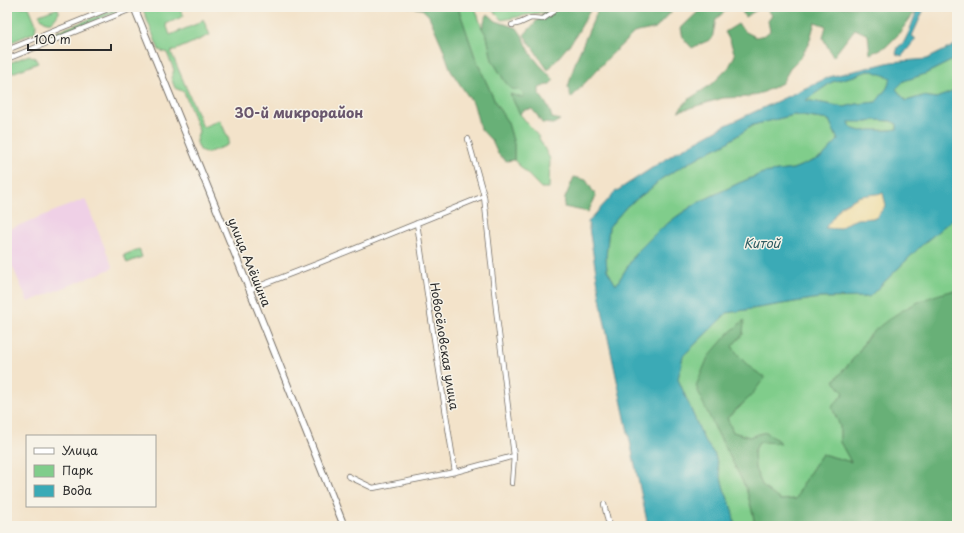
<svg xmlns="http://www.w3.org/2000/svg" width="964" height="533" viewBox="0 0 964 533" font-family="'Playpen Sans',sans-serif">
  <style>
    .built { fill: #efd0e6 }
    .green { fill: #80cd8b; stroke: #567c5b }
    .forest { fill: #68b077; stroke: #4a6e51 }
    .sand { fill: #eeda9e; stroke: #8c8264 }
    .water { fill: #3aaab6; stroke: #326a70; fill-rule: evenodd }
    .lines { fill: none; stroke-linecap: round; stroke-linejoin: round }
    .street-casing { stroke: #716b63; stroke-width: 6 }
    .secondary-casing { stroke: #716b63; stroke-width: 8 }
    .street { stroke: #fff; stroke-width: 4.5 }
    .secondary { stroke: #fff; stroke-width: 6 }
    .labels { text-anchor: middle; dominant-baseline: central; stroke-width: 3; stroke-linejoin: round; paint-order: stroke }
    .street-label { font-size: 12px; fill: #2b2b2b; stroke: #f7f3e8 }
    .water-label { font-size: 13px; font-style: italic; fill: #315e63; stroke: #f7f3e8 }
    .quarter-label { font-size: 14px; font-weight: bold; fill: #6a576d; stroke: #f7f3e8 }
  </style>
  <rect width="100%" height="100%" fill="#f7f3e8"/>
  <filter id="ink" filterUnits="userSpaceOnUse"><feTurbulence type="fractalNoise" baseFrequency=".025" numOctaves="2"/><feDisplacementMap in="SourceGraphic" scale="8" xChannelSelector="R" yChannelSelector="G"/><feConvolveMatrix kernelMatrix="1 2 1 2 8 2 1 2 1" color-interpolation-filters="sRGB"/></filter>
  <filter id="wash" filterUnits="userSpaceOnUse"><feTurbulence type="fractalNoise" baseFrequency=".012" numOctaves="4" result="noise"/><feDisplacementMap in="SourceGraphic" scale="16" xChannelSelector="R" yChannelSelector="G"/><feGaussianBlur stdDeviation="0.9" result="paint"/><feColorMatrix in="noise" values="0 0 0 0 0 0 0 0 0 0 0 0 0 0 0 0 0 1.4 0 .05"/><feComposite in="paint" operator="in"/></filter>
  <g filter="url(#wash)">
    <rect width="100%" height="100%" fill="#f3e3ca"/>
    <path class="built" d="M85,199L113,268L28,302L7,254V230Z"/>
    <path class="green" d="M17,7H29L36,24L35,32L7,44V11Z
      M120,7H127V8L48,39L46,38L47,36Z
      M142,7H179L184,16L166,24L170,35L199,23L203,19L210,35L171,52L203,127L220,120L229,140L228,145L207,153L200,150L196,141L199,131L184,92L175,88L171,78L174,70L167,53L159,50Z
      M458,7H475L482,28L487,36L492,60L506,83L519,90L526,96L521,97L510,94L520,114L538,136L550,159L549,188H541L514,160V144L508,123L496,104L475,57Z
      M491,7H543V12L502,20L492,10Z
      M58,8L59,12C54,23 47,27 39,15Z
      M29,55L35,58L38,63L7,75V64Z
      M957,58V91L936,98L923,96L906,101L896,89L904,81L925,74Z
      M870,70L892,77L887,88L877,102L857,104L844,107L805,100L832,82L854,76Z
      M794,115L829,120L838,140L822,157L793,169L763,173L739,183L697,203L676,217L657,232L636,253L616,285L607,270L606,257L609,227L627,206L649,190L661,179L702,155L725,144L753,125Z
      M875,120L891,121L897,124V129C888,131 879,130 870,130C866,130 861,132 857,130C852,129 850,126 849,121L868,122Z
      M957,215V290L951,291L868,336L859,352L834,381L844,393L832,407L840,426V442L851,462L822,454L803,483L796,499L780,500L763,487L755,469L754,452L759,442H780L766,432L749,437L733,432L727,418L740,407L764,377C748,367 742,362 732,346L743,334L744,321L728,334L715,428L746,488L753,514L755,526H735L732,509L724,489L715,455L704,440L678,379L683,356L727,313L819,298L869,297L922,245Z
      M139,249L142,257L127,263L124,255Z"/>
    <path class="forest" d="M409,7H458L475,57L496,104L508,123L514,144V160L506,161L498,154L492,141L480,128L474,105L451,71L443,48L429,16L422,9Z
      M549,7H592L574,39L548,70L524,35Z
      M599,7H682L674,9L656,28L634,33L608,58L571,98L568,87L576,60Z
      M703,7H730L716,19L712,39L698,45L692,48L683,38L681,28Z
      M740,7H762L745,17Z
      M765,7H917L915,12L897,36L887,46L870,54L868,35L855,29L833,57L823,38L826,26L815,22L809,43L800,58L791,67L782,83L764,92L747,97L723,98L690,108L678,111L689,99L712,84L729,67L735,55L730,41L725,32L738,24L746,32L756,37L765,35L770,31L768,21L772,15Z
      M488,14L496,21L517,28L522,35L531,54L539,64L554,80L550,84L539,88V94C545,101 550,109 552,118L560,120L553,124L542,123L537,115L532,109L524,110L520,114L510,94L521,97L525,96L519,90L512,89L506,83L492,60L487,36L482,28L485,19Z
      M574,177L586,180L596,196L588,212L564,207L565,198Z
      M957,290V526H755L753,514L746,488L715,428L703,403L696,386L708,357L728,334L744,320L743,334L732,346C742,361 749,368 765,377L751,396L727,418L733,432L749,437L766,432L781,443L759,442L754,452L755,469L763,487L780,500L796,499L803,483L822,454L851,462L840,442V426L832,407L844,393L834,381C842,372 850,363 858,353C862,347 865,340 870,335C894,312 924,296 957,290Z"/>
    <path class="sand" d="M883,193L886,205L876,218L857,219L850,222L838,229L825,228L842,206L860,196Z"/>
    <path class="water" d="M918,7H925L912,36L915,38V40L902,56L896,54L898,47L904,42L909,32Z
      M957,44V58L925,74L904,81L896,89L906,101L923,96L936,98L957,90V215L922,245L869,297L819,298L727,313L683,356L678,379L704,440L715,455L724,489L732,509L735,526H648L602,310L588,222L615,192L675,153L724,126L829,77L891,62L927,59ZM870,70L891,78L887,88L876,102L857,104L844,107L806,100L832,82L854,76ZM794,115L829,120L838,140L822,157L793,169L763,173L739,183L697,203L676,217L657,232L636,253L616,285L607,270L606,257L609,227L627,206L649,190L661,179L702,155L725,144L753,125ZM875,120L891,121L897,124V129C888,131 880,130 870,130C866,130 862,132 857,130C852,129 850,126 849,122H868ZM883,193L886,205L876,218L857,219L850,222L838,229L825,228L842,205L860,196Z"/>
  </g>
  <g filter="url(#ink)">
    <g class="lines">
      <g class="street-casing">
        <path id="street" d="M512,25L520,23L531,18L543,19L553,12L556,7
          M7,50L113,7
          M7,59L134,8L136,7
          M468,139L484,196L496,309L514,456L512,483
          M417,223L428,300L455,472
          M249,290L319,263L484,196
          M348,476L373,488L455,472L514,456
          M604,504L609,526"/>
      </g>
      <g class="secondary-casing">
        <path id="secondary" d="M134,7L248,286L344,526"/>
      </g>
      <use href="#street" class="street"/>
      <use href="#secondary" class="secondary"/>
    </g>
  </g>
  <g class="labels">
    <g class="street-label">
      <text transform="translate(250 262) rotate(68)">улица Алёшина</text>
      <text transform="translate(445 346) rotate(81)">Новосёловская улица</text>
    </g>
    <g class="water-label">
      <text x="762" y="242">Китой</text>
    </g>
    <g class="quarter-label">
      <text x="299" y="112">30-й микрорайон</text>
    </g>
  </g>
  <rect width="964" height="533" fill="none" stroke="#f7f3e8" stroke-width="24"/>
  <rect x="26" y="435" width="130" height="72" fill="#f7f3e8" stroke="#a5a39c"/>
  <rect x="34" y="448" width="20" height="6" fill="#ffffff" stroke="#a5a39c"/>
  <text x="62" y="455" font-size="12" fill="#2b2b2b">Улица</text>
  <rect x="34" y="465" width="20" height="12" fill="#80cd8b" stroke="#a5a39c"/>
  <text x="62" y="475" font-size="12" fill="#2b2b2b">Парк</text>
  <rect x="34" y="485" width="20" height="12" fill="#3aaab6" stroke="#a5a39c"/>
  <text x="62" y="495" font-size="12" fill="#2b2b2b">Вода</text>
  <path d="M28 44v6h83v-6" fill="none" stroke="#2b2b2b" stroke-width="2"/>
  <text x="34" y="44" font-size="12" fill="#2b2b2b" stroke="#f7f3e8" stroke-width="3" paint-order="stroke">100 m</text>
</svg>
